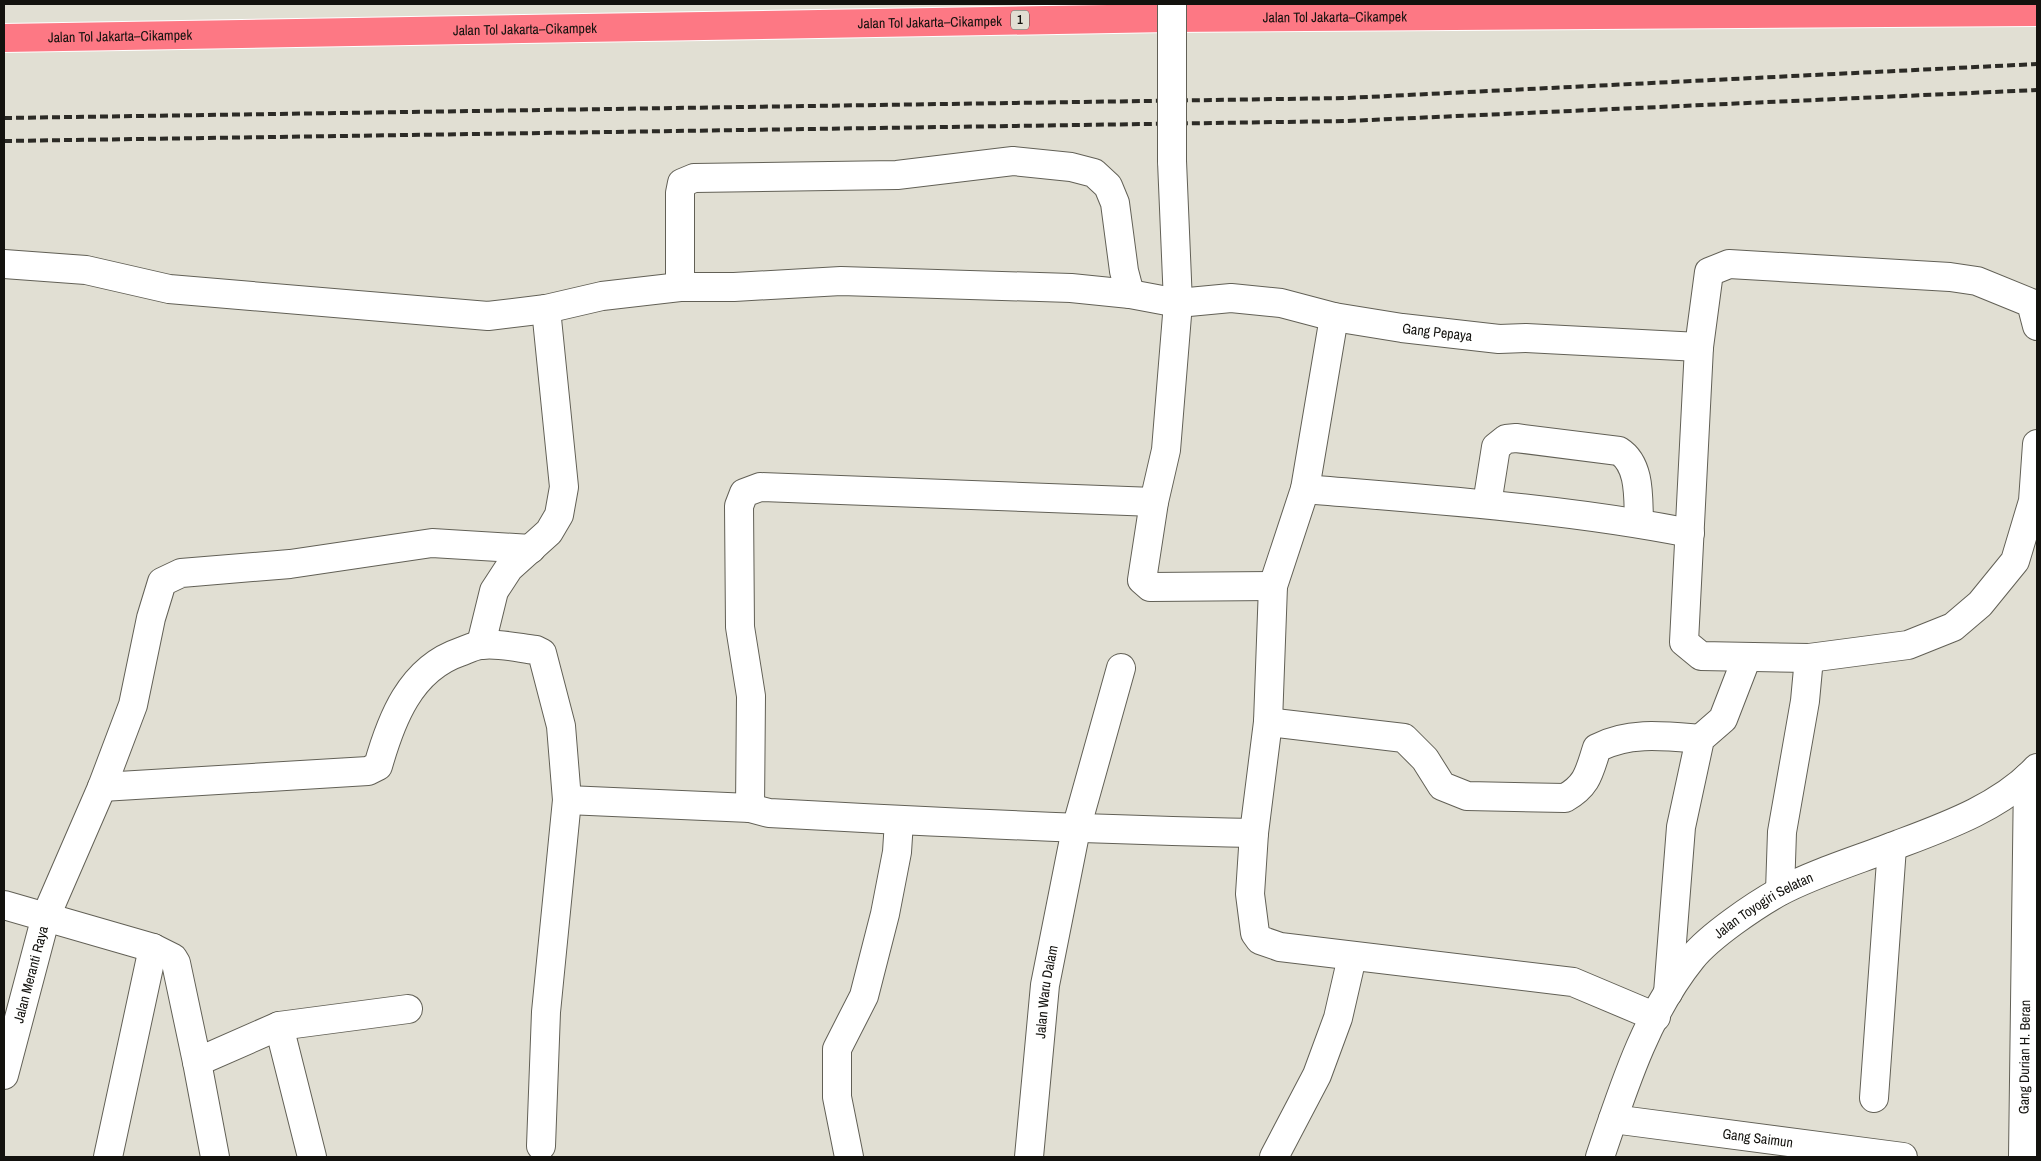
<svg xmlns="http://www.w3.org/2000/svg" width="2041" height="1161" viewBox="0 0 2041 1161" font-family="'Archivo Narrow',sans-serif">
  <style>
    .lines { fill: none; stroke-linecap: round; stroke-linejoin: round }
    .minor-casing { stroke: #626056; stroke-width: 30 }
    .highway-casing { stroke: #fff; stroke-width: 30 }
    .minor { stroke: #fff; stroke-width: 28 }
    .highway { stroke: #fd7884; stroke-width: 28 }
    .rail { stroke: #2c2b26; stroke-width: 4; stroke-dasharray: 8 4; stroke-linecap: butt }
    .minor-bridge-casing { stroke: #626056; stroke-width: 30; stroke-linecap: butt }
    .minor-bridge { stroke: #fff; stroke-width: 28 }
    .labels { text-anchor: middle; dominant-baseline: central; stroke-width: 5; stroke-linejoin: round; paint-order: stroke }
    .shield { fill: #e1dfd3; stroke: #515049; stroke-width: 1 }
    .shield-label { font-size: 12px; font-weight: bold; fill: #13120e }
    .street-label { font-size: 14px; fill: #13120e; stroke: #e1dfd3 }
  </style>
  <rect width="100%" height="100%" fill="#e1dfd3"/>
  <g class="lines">
    <g class="minor-casing">
      <g id="minor">
        <path d="M1172,161L1178,303L1166,450L1154,502L1142,580L1150,587L1273,586"/>
        <path id="s1" d="M4,264L86,270L169,289L488,316L546,309L602,296L680,287H734L841,281L1071,288L1130,294L1178,303L1231,298L1281,303L1334,317L1402,328L1499,339L1526,338L1699,347"/>
        <path d="M680,287V193L682,183L694,178L897,175L1013,161L1071,167L1094,173L1108,186L1115,203L1124,271L1130,294"/>
        <path d="M1334,317L1305,489L1273,586L1268,722L1254,833L1250,894L1255,933L1260,940L1280,947L1573,982L1656,1017"/>
        <path d="M2037,326L2031,303L1977,281L1950,277L1729,264L1709,272L1699,347L1684,642L1701,656L1809,658L1908,645L1953,627L1980,604L2015,561L2033,501L2037,444"/>
        <path d="M1305,489C1434,500 1563,508 1690,533"/>
        <path d="M1487,504L1496,447L1506,439L1516,438L1619,451C1641,465 1638,499 1639,523"/>
        <path d="M481,644L494,591L509,568L549,532L559,515L564,487L546,309"/>
        <path d="M1268,722L1404,738L1425,759L1442,786L1467,796L1565,798C1588,785 1589,772 1597,748C1629,731 1666,736 1700,739"/>
        <path d="M102,787L368,771L378,766C391,720 410,669 460,652C466,650 475,645 482,645C499,643 519,648 536,650L542,653L561,726L567,800L546,1012L541,1146"/>
        <path d="M567,800L750,808L769,813C931,822 1092,830 1254,833"/>
        <path d="M750,808L751,696L740,627L739,506L744,493L760,487L1154,502"/>
        <path d="M1780,891L1782,832L1805,701L1809,658"/>
        <path d="M4,905L153,948L173,958L176,963L197,1062L279,1026L408,1009"/>
        <path d="M1668,993L1681,827L1700,739L1723,719L1747,657"/>
        <path d="M279,1026L312,1157"/>
        <path d="M197,1062L215,1157"/>
        <path id="s2" d="M4,1075L46,916L102,787L133,705L151,618L162,582L181,573L290,564L432,543L531,549"/>
        <path d="M1874,1098L1892,847"/>
        <path id="s3" d="M1613,1119L1903,1157"/>
        <path d="M108,1157L153,948"/>
        <path d="M849,1157L837,1097V1049L864,996L885,914L897,852L899,821"/>
        <path id="s4" d="M1029,1157L1045,985L1076,829L1121,668"/>
        <path d="M1274,1157L1317,1075L1338,1018L1352,957"/>
        <path id="s5" d="M1600,1157C1623,1089 1646,1015 1692,958C1710,936 1754,906 1779,892C1814,873 1861,859 1899,844C1947,826 2002,806 2037,768"/>
        <path id="s6" d="M2023,1157L2028,777"/>
      </g>
    </g>
    <g class="highway-casing">
      <g id="highway">
        <path id="s7" d="M4,38L1169,18L2037,12"/>
      </g>
    </g>
    <use href="#minor" class="minor"/>
    <use href="#highway" class="highway"/>
    <path class="rail" d="M4,118L1347,98L2037,64
      M4,141L1347,121L2037,90"/>
    <g class="minor-bridge-casing">
      <path id="minor-bridge" d="M1172,4V161"/>
    </g>
    <use href="#minor-bridge" class="minor-bridge"/>
  </g>
  <g class="labels">
    <rect class="shield" x="1011" y="10.5" width="18" height="19" rx="4"/>
    <g class="shield-label">
      <text x="1020" y="20">1</text>
    </g>
    <g class="street-label">
      <text stroke="none"><textPath href="#s7" startOffset="1331">Jalan Tol Jakarta–Cikampek</textPath></text>
      <text stroke="none"><textPath href="#s7" startOffset="926">Jalan Tol Jakarta–Cikampek</textPath></text>
      <text stroke="none"><textPath href="#s7" startOffset="521">Jalan Tol Jakarta–Cikampek</textPath></text>
      <text stroke="none"><textPath href="#s7" startOffset="116">Jalan Tol Jakarta–Cikampek</textPath></text>
      <text stroke="none"><textPath href="#s1" startOffset="1444">Gang Pepaya</textPath></text>
      <text stroke="none"><textPath href="#s5" startOffset="310">Jalan Toyogiri Selatan</textPath></text>
      <text stroke="none"><textPath href="#s2" startOffset="104">Jalan Meranti Raya</textPath></text>
      <text stroke="none"><textPath href="#s4" startOffset="166">Jalan Waru Dalam</textPath></text>
      <text stroke="none"><textPath href="#s6" startOffset="100">Gang Durian H. Beran</textPath></text>
      <text stroke="none"><textPath href="#s3" startOffset="146">Gang Saimun</textPath></text>
    </g>
  </g>
  <rect width="2041" height="1161" fill="none" stroke="#13120e" stroke-width="10"/>
</svg>
